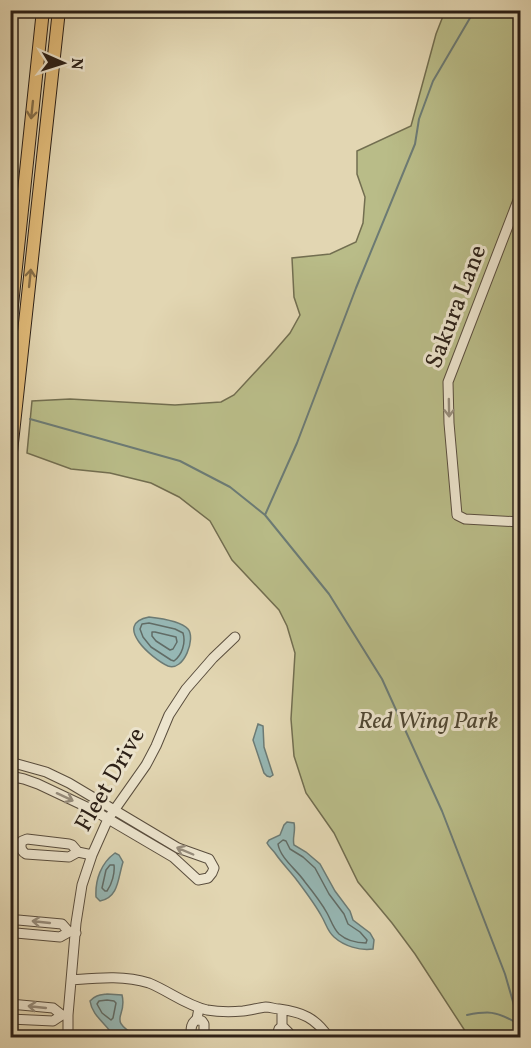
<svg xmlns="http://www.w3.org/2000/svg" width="531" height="1048" viewBox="0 0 531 1048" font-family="Vollkorn,serif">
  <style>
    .green { fill: #b9bc88; stroke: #726e50; stroke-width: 1.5 }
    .water { fill: #96b7b4; stroke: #6c7b75; stroke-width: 1.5 }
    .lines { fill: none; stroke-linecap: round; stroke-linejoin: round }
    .shore { stroke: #616c66; stroke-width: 1.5 }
    .stream { stroke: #6c7b75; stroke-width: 2 }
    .minor-casing { stroke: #5a4e3e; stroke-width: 11 }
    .major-casing { stroke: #2c2017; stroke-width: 14 }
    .minor { stroke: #ece4cd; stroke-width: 9 }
    .major { stroke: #e1bb79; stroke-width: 12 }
    .oneway { stroke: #866e48 }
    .oneway2 { stroke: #968c7b }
    .labels { text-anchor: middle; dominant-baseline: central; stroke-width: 6; stroke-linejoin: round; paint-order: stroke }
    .street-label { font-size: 24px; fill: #2c2017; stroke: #ece4cd }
    .park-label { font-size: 24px; font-style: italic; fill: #4f4733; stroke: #ece4cd }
  </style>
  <rect width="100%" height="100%" fill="#e2d6b2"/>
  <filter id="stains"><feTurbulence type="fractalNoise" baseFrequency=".00333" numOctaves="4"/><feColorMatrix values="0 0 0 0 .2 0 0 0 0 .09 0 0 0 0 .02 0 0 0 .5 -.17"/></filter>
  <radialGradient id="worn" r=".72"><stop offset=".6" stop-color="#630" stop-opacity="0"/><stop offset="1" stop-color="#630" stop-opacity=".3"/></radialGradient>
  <path class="green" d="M445,11H520V1037H469L415,954L392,923L358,882L334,833L306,793L294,756L291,719L295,653L287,626L279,610L232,560L210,521L179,497L151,483L110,473L71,469L27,453L32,401L70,399L175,405L221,402L234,395L271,355L290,333L300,315L294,297L292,258L330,254L356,242L363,223L365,197L357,174V151L411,126L436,34Z"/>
  <path class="water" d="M149,617C158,618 181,621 188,629C196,638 184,672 168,666C152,659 112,624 149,617Z
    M258,724L263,726L264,747L273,775L270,777L267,776L264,773L253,740Z
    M287,822L294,823C296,831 292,838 294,845L306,852L320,864L335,891L350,911L353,920L370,933L374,940L373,949C360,951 344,946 334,937C328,932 326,924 322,917C315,904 305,891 296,879C289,870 281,862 275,853C272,849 269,847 267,843L269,840L280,835L284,825Z
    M115,853L119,855L123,862C118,877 119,898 100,901L96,897C95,880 101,863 115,853Z
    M107,994L122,995C128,1018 105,1018 138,1037H114C107,1024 92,1016 90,1001C95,995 100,995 107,994Z"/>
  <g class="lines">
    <path class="shore" d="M149,623L175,629L183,633C186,643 182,655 174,661L171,660L151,647L143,637L140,629L142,624Z
      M152,632H155L176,637L177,642L173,649L170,650L156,641L152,636Z
      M283,840L286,841L290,849L303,857L315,868L329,894L344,914L348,924L360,932L367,940L366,943C357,943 346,940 339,934C333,928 331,920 327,913C321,902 313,892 305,882C297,870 280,858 278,844Z
      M110,865H114C115,873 112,884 107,891H105L102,888L106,870Z
      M107,1000L114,1001L116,1003L113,1018L111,1020L102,1013L97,1004L99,1001Z"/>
    <path class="stream" d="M30,419L180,461L230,487L265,515L329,594L382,679L442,811L505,974L520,1026
      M265,515L297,443L356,288L415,144L419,119L433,81L470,18L473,10
      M467,1015C488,1011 496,1011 515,1022L518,1021"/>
    <g class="minor-casing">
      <path id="minor" d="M520,195L448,382L449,423L457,515L465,519L520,522
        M10,762L46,772L69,783L178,848L209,859L214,868L212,873L208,878L198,880L173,857L93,810L38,784L24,779L10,776
        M78,852L69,857L26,854C21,851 20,847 22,841L27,839L69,844L72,845L78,852L92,855
        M10,923L12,920H18L62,924L69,932
        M10,929L16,933L60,937L69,932L76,933
        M71,980C97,978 124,975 149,983C169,991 185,1005 207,1010C219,1012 231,1012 243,1011C251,1010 258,1008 266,1007C270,1007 275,1009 279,1009C302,1012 316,1018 329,1038
        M10,1004L53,1008L62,1015H68
        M10,1019L53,1021L62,1015
        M197,1019L202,1021L204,1024V1038
        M282,1026L289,1033V1038
        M68,1038V1015L76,923L82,885L92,855L108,819L146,765L156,746L169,715L186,689L213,658L235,637
        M191,1038C191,1029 190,1024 197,1019L199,1008
        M276,1038L279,1029L282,1026V1010"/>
    </g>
    <g class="major-casing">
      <path id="major" d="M10,324L43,10
        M10,461L59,10"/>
    </g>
    <use href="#minor" class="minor"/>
    <use href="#major" class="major"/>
  </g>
  <defs><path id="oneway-shaft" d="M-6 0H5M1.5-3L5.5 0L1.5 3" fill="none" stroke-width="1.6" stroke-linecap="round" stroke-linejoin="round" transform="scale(1.5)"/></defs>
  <g class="oneway">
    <use href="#oneway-shaft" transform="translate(32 110) rotate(96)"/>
    <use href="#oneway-shaft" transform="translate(30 278) rotate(-84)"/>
  </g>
  <g class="oneway2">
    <use href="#oneway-shaft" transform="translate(449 408) rotate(89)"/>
    <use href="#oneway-shaft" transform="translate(65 797) rotate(25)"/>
    <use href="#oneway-shaft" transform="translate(185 851) rotate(-157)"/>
    <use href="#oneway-shaft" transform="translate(41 922) rotate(-174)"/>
    <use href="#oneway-shaft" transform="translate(37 1007) rotate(-174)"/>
  </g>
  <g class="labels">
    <g class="street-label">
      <text transform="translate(457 307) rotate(-69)">Sakura Lane</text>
      <text transform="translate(111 780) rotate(-60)">Fleet Drive</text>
    </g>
    <g class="park-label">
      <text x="428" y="722">Red Wing Park</text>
    </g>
  </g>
  <rect width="531" height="1048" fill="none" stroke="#e2d6b2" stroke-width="36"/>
  <rect x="12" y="12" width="507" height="1024" fill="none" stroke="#2c2017" stroke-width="3"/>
  <rect x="18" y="18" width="495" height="1012" fill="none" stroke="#2c2017" stroke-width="1.5"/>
  <g transform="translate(63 63) rotate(93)" stroke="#ece4cd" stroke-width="4.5" paint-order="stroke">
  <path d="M0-4.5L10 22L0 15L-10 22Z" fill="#2c2017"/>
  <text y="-9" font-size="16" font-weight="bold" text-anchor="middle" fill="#2c2017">N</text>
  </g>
  <rect width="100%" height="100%" filter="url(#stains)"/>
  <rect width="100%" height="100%" fill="url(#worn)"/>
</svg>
